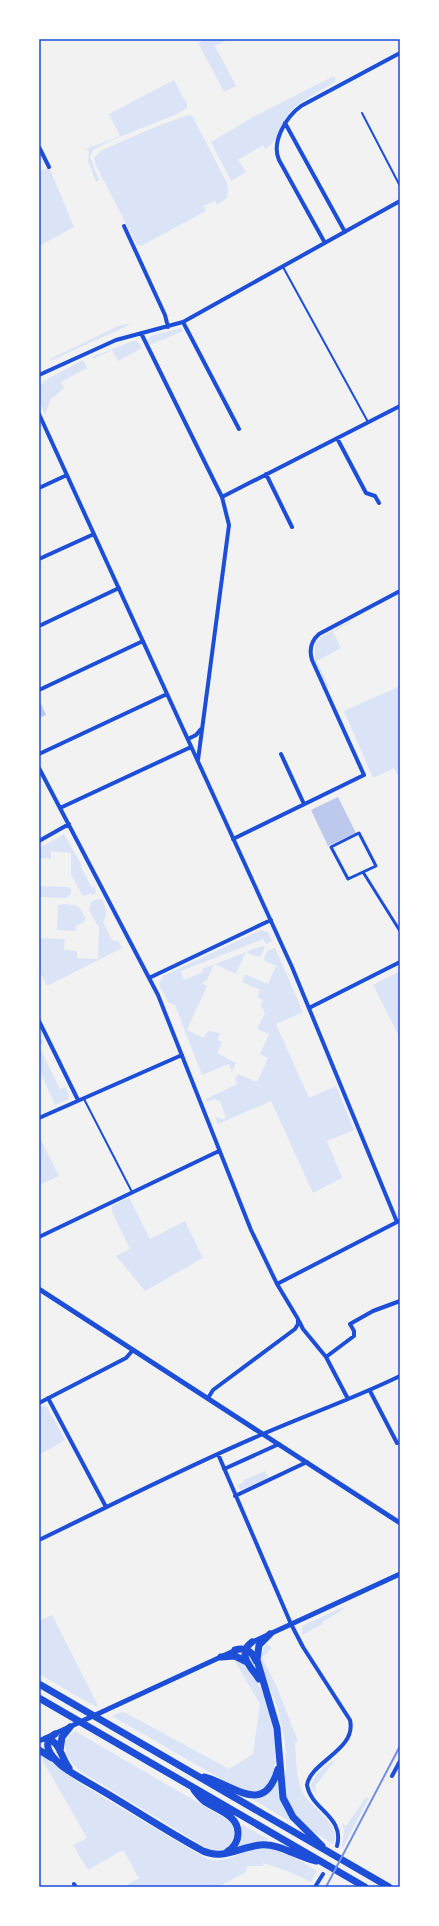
<svg xmlns="http://www.w3.org/2000/svg" width="439" height="1926" viewBox="0 0 439 1926" font-family="'Varela Round',sans-serif">
  <style>
    .green { fill: #dbe4f7 }
    .building { fill: #bdc9ec }
    .lines { fill: none; stroke-linecap: round; stroke-linejoin: round }
    .service { stroke: #1d4ed8; stroke-width: 2 }
    .pedestrian { stroke: #1d4ed8; stroke-width: 3 }
    .minor { stroke: #1d4ed8; stroke-width: 4 }
    .tertiary { stroke: #1d4ed8; stroke-width: 5 }
    .trunk { stroke: #1d4ed8; stroke-width: 7 }
    .rail { stroke: #7290e2; stroke-width: 2 }
    .neatline { fill: none; stroke: #1d4ed8; stroke-width: 1.5 }
  </style>
  <rect width="100%" height="100%" fill="#f2f2f2"/>
  <path class="green" d="M206,39H229L215,46L236,86L224,92L198,43Z
    M334,76L336,81C322,91 303,98 291,111C279,124 281,140 265,149L263,145L238,160L246,172L231,181L211,142L253,117Z
    M174,80L187,104V108L177,114L107,142L93,150L90,157L99,180L96,182L88,161L89,151L86,149L120,136L109,114Z
    M189,115L193,117L227,183L228,191L227,198L217,205L215,201L204,206L206,211L141,246L137,245L95,164L94,158L102,150L160,125Z
    M49,167L74,227L39,246V172Z
    M130,323L127,326L50,361V359L118,326Z
    M181,328L183,331L150,345L148,340L150,336Z
    M133,341H137L142,348L118,361L112,350L93,359L92,357Z
    M83,360L87,368L61,382L64,388L51,399L45,415L39,400L40,385L49,378Z
    M350,621L351,622L333,632L341,648L317,661L329,687H327L315,660V644L321,637Z
    M400,686V780L394,768L373,778L344,711Z
    M64,834L81,864V867L92,888L95,886L96,893L92,895L91,893L84,896L82,895L71,874V853L51,851V859L39,858V848Z
    M39,886L68,887L71,889V894L66,898L39,897Z
    M97,899H102C106,908 108,915 103,922L112,940L119,942L122,948L47,986L39,970V938L65,939L64,950L77,951V958L98,959L99,928L89,910L91,902Z
    M63,904L78,906L86,918L83,923L76,925V931L57,930L58,905Z
    M261,930L268,932L272,941L266,944L263,939L181,971L184,980L203,972L202,969L262,946L265,947L261,956L257,957L246,952L236,974L214,964L207,980L202,983L207,986L187,1030L204,1038L208,1031L220,1033L217,1040L222,1042L217,1053L236,1063L232,1072L229,1064L202,1075L175,1005L168,1002L159,985L163,976Z
    M275,948L303,1012L276,1024L309,1098L336,1086L354,1130L327,1141L342,1178L313,1193L271,1101L218,1124L215,1117L223,1119L226,1118L220,1101L214,1099L207,1102L206,1099L237,1084L235,1079L238,1074L257,1082L268,1058L260,1054L269,1034L257,1029L265,1013L261,1005L263,1000L257,997L260,990L242,982L245,974L268,984L276,966L265,961L264,958L267,951Z
    M400,971V1038L373,985Z
    M39,1033L44,1043L39,1046L60,1089L65,1087L69,1095L68,1099L55,1105L39,1069Z
    M39,1136L59,1176L39,1185Z
    M129,1197L150,1239L185,1221L203,1258L145,1291L116,1256L130,1249L112,1212V1206Z
    M44,1406L47,1407L65,1440L39,1455V1408Z
    M265,1471L268,1478L240,1490L238,1485L244,1482V1480Z
    M343,1607L344,1609L322,1622L323,1624L302,1635V1626Z
    M52,1615L98,1705L96,1707L39,1674V1621Z
    M267,1644L272,1648L262,1657L276,1685L298,1741L295,1743C297,1760 295,1784 306,1798C315,1808 343,1829 333,1844C315,1833 297,1823 288,1803C282,1789 286,1776 286,1761C286,1743 282,1726 278,1710C274,1693 251,1657 267,1644Z
    M234,1660C265,1662 299,1788 253,1792C247,1792 240,1789 235,1787L112,1716L122,1712L126,1713L229,1769L253,1754L260,1704Z
    M75,1731L228,1820C239,1831 235,1845 221,1851L208,1849L80,1771C67,1760 56,1742 75,1731Z
    M40,1756L47,1759L79,1783L205,1858C228,1866 241,1849 263,1848C282,1847 301,1861 317,1871L311,1882L290,1872L263,1863V1866H247L246,1872L218,1887H124L139,1878L123,1850L88,1870L73,1845L87,1838Z
    M336,1759L315,1786L317,1796L311,1786C313,1775 327,1764 336,1759Z
    M276,1782H278C278,1796 283,1808 290,1819L289,1821L252,1799Z
    M366,1797L369,1798L342,1849L344,1829L342,1823L346,1826Z
    M241,1824L268,1839L267,1841L256,1842L238,1848L242,1833Z"/>
  <path class="building" d="M39,699L46,715L39,718Z
    M338,797L356,833L328,846L311,810Z"/>
  <g class="lines">
    <path class="service" d="M362,113L400,186
      M283,267L368,422
      M84,1099L132,1192"/>
    <path class="pedestrian" d="M359,833L376,866L348,879L331,847Z
      M363,872L400,931"/>
    <path class="minor" d="M285,123L345,232
      M39,147L49,167
      M124,226L165,315L168,327
      M325,243L279,160C271,142 286,117 301,106L400,53
      M183,322L239,429
      M141,333L222,497L229,525L198,760
      M39,375L116,340L183,322L400,201
      M39,414L292,967L397,1222
      M337,438L366,493L375,496L379,503
      M266,474L292,527
      M39,488L67,475
      M222,497L400,406
      M39,559L94,534
      M39,626L119,588
      M39,690L143,641
      M188,739L196,735L201,729
      M39,754L167,694
      M281,754L304,804
      M39,768L158,995L251,1230L277,1284L298,1319V1324L295,1329L213,1390L208,1398
      M60,808L191,747
      M233,839L364,775L312,660C309,650 311,641 319,634L400,591
      M39,841L69,824
      M149,978L271,920
      M309,1008L400,962
      M39,1021L78,1100
      M39,1118L182,1055
      M39,1237L219,1151
      M277,1284L399,1221
      M299,1321L303,1329L326,1357
      M370,1391L397,1443
      M48,1398L106,1507
      M348,1399L326,1357L354,1336V1331L350,1324L373,1311L400,1301
      M39,1403L126,1358L133,1350
      M218,1454L291,1624L303,1647L350,1720C357,1750 311,1761 307,1785C311,1810 345,1816 337,1846
      M224,1469L279,1444
      M235,1496L307,1462
      M39,1540C114,1504 187,1466 263,1434C309,1414 355,1398 400,1376
      M392,1776L400,1761
      M74,1884L76,1887
      M315,1887L323,1874"/>
    <path class="tertiary" d="M39,1289L400,1523
      M250,1643L400,1574
      M39,1741L238,1649"/>
    <path class="trunk" d="M270,1634L259,1645L257,1660L277,1728L283,1798L293,1817L322,1846
      M252,1642C236,1654 251,1667 259,1679
      M235,1650C246,1647 252,1651 256,1661
      M221,1657L235,1656L247,1662
      M39,1684L389,1887
      M39,1698L365,1887
      M55,1734C45,1740 46,1748 53,1757C64,1771 85,1780 101,1790C135,1810 168,1832 203,1851C223,1860 240,1847 260,1845C279,1843 297,1857 316,1861
      M46,1739C60,1740 61,1758 69,1768
      M39,1750L52,1758
      M60,1751L62,1737L70,1727
      M204,1777C233,1784 264,1818 278,1769
      M194,1790C197,1794 200,1798 204,1801C217,1810 239,1815 238,1834C238,1842 233,1848 227,1852"/>
    <path class="rail" d="M326,1887L400,1746"/>
  </g>
  <rect width="439" height="1926" fill="none" stroke="#ffffff" stroke-width="80"/>
  <rect x="40" y="40" width="359" height="1846" class="neatline"/>
</svg>
